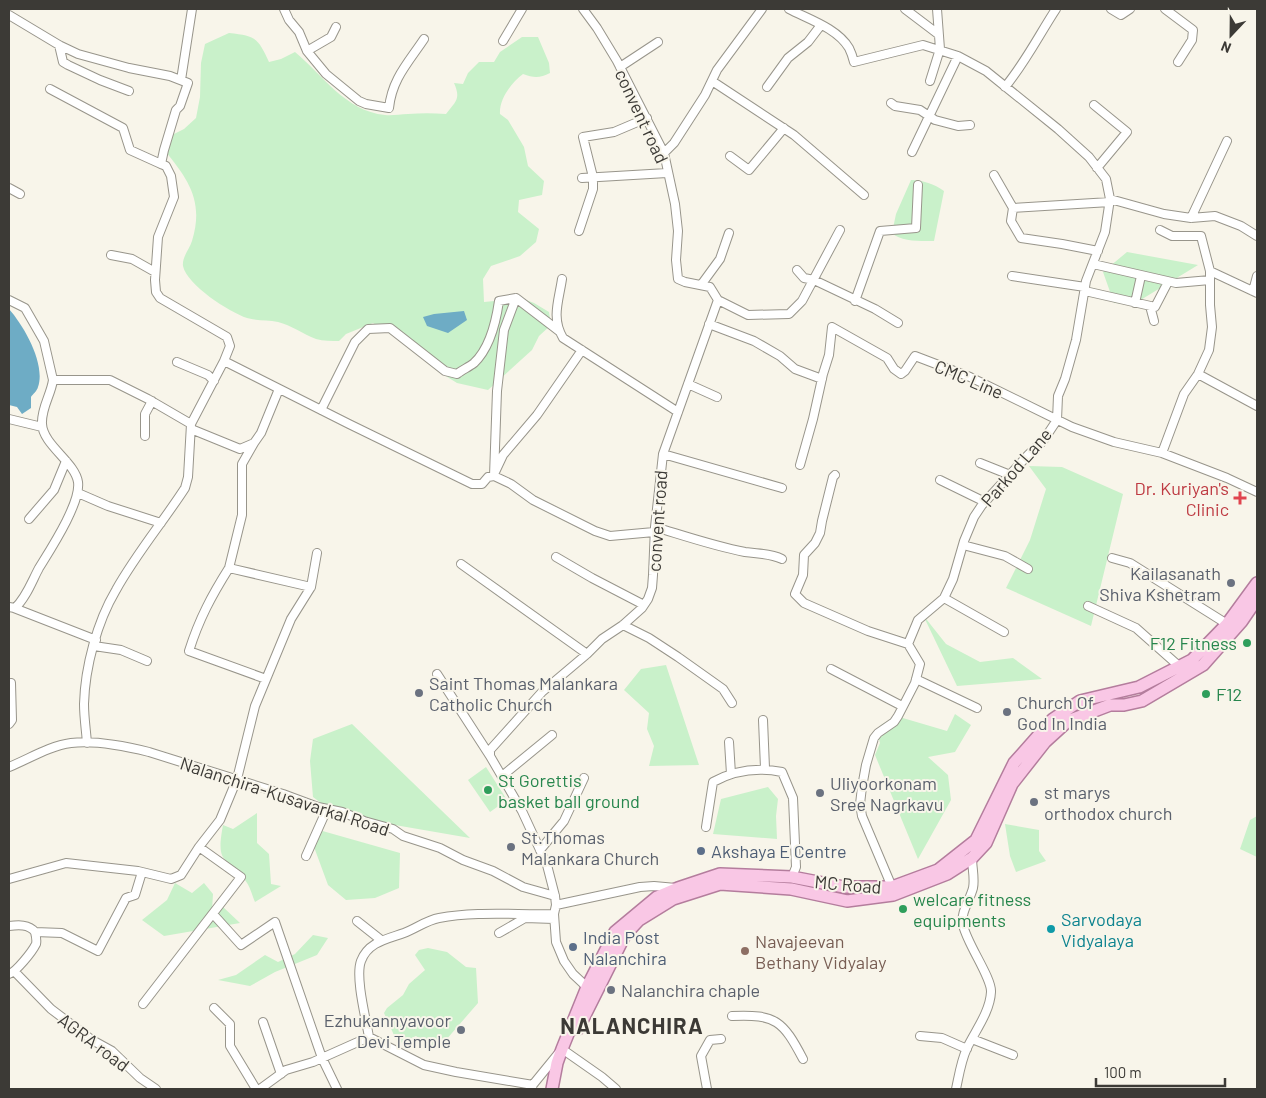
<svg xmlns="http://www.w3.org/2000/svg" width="1266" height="1098" viewBox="0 0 1266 1098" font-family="Barlow,sans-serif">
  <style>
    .green { fill: #c9f1ca }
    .water { fill: #6eacc5 }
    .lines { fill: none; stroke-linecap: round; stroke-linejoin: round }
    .minor-casing { stroke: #98958b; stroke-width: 10 }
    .primary-casing { stroke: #b47d9d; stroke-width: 14 }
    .minor { stroke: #fff; stroke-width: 8 }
    .primary { stroke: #f9c7e5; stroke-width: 11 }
    .health-dot { fill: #e0444e; stroke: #f8f5ea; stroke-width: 2 }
    .worship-dot { fill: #6b7280; stroke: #f8f5ea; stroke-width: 2 }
    .leisure-dot { fill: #2e9e5b; stroke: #f8f5ea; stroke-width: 2 }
    .service-dot { fill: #5c6f8a; stroke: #f8f5ea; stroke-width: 2 }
    .culture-dot { fill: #0f9aa8; stroke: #f8f5ea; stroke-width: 2 }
    .education-dot { fill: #8d6e63; stroke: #f8f5ea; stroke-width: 2 }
    .labels { text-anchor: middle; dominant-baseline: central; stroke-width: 4; stroke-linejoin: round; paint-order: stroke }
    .street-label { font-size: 18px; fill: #3c3a36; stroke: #f8f5ea }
    .health-label { font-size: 18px; fill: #be3a42; stroke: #f8f5ea; text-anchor: end }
    .worship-label { font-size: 18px; fill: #5b616d; stroke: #f8f5ea; text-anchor: start }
    .leisure-label { font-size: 18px; fill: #27864d; stroke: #f8f5ea; text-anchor: start }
    .service-label { font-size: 18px; fill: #4e5e75; stroke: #f8f5ea; text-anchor: start }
    .culture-label { font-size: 18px; fill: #0d838f; stroke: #f8f5ea; text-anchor: start }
    .education-label { font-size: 18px; fill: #785e54; stroke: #f8f5ea; text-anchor: start }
    .district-label { font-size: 22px; font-weight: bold; letter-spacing: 1px; fill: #3c3a36; stroke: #f8f5ea }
  </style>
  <rect width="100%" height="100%" fill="#f8f5ea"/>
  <path class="green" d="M229,33C256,36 258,38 269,62L281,59L295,52C323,75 345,111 385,115C392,116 400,114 408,114C421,113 433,113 446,114C456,101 461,99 454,83L463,84L468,73L479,62H494L500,52L522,37H538L549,63L550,73C540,78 534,78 523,74C511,83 499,99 500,114L508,120L524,147L528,166L544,181L542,195L519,200L518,212L539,229L536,242L520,256L491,266L483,279L484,302L505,300L516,296L534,303L549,312L551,325L539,336L532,350L488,390L457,383L436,370L398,339L373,323L346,334L339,341C332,341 323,341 316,339C303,334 291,325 278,322C268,320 257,321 247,318C229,312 187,285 183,266C182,257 189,250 192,241C204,202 189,180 165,151L170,136L184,129L196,118L200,97L201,63L205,44Z
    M911,180C923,180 934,184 944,191L934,241C921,241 901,242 892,233L896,214Z
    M1127,252L1198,265L1134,304L1114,303L1103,272Z
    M1029,466L1062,467L1123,494L1091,626L1006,588L1030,540L1046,489Z
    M923,615L946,644L980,662L1013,658L1042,679L957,686Z
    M666,665L699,765L649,766L654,746L647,729L649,713L624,690L641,669Z
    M955,714L971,725L955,752L928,757L948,775L951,800L918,859L875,755L880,743L877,731L881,725L896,716L947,731Z
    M352,724L470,838L337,815L313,797L310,761L313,739Z
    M486,767L507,800L490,812L468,780Z
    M768,787L778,799L776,816L777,839L713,834L721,799Z
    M257,813V843L269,854L271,884L281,886L255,902C252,895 250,886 245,880C224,855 216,864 223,825L233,829Z
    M1257,816V857L1240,849L1250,820Z
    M1005,824L1039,830V851L1046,861L1016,872L1010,856Z
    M319,830L400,853L399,888L375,898L346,900L328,885L314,847Z
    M175,883L192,893L204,883L213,894L212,910L222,906L240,923L164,936L142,920L167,900Z
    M313,935L328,938L317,955L275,972L250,986L218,980L236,975L265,955L278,962L295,954Z
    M428,948L447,952L466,967L476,968L478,1003L439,1048L430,1047L416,1036L398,1044L384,1013L387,1008L403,995L409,984L425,970L415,955L419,950Z"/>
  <path class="water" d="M9,309C24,326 46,364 38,387C37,391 33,394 31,397V408L22,414L17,407L9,405Z
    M464,311L467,320L448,333L427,326L423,317L434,314Z"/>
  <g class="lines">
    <g class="minor-casing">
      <path id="minor" d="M284,9L289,20L299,32L307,51L326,74L359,101L366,104L389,108C392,79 408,63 424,39
        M583,9L597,28L617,61L664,153L675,204L678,231L676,260L678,279L685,282L710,287L718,300L663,454L655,527L653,575L652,588L648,599L642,608L623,625L602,639L587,654L542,692L490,750V756L522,811L547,865L555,896L556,905L554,914L556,942L564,961L573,974L589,989
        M789,9C808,19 837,28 849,48C851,52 853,58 854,62L923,45L958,56L986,71L1058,129L1089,157L1106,179L1110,199L1105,232L1086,281L1076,340L1065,379L1058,396L1057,420L1043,441L1028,455L982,505L974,517L964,541L953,579L944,598L918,620L908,644L920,664L915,683L898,716L894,722L878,733L874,738L866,765L862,787L860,804L862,816L892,887
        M905,9L938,34
        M1111,9L1121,15L1130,9
        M1165,9L1193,30L1192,40L1178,62
        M9,15L59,45L78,54L129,68L170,76L188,83L180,106L176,110L164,150L161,164L166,166L171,176L174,197L158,237L155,280L156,292L160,298L227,337L230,346L224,361
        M503,41L522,9
        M59,45L63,62L68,65L100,80L129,91
        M307,51L331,37L336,27
        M620,67L658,42
        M181,80L192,9
        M712,81L794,135L864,195
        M930,81L940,49L937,9
        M767,87L788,58L808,42L821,25
        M1005,87C1025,63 1039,35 1056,9
        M50,89L123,128L130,150L161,164
        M891,103L895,106L920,110L935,120L958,126L970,125
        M1094,105L1127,132L1097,168
        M912,152L958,56
        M664,153L674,143L705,95L717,70L762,9
        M730,156L749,170L784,128
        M994,175L1013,208L1011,221L1021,238L1062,244L1098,251
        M582,178L667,173
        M9,188L20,194
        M1110,199L1164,214L1191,218L1215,216L1241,226L1257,236
        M1013,208L1110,202
        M1191,218L1227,141
        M1160,230L1172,236H1201L1210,271V305L1212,327L1209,350L1198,374L1184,394L1162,453
        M579,231L593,189V177L583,137L614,132L647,118
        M111,255L132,259L155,272
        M1093,264L1176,283L1210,280
        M797,270L804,278L814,280L875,309L898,323
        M1210,271L1257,293
        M1012,276L1085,287
        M562,279C559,300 551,318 563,338L678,412
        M701,285L720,259L729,233
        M1085,291L1155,307L1168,282
        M1253,291L1257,276
        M9,300L25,308L44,341L53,380H110L148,399L191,424L224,361L349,424L472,484H482L488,477L494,476L511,484L533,500L595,531L610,536L654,532
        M718,300L748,315L789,314L802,301L840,230
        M855,301L880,231L916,228L918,185
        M1135,303L1141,276
        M1150,306L1154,321
        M709,324L754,341L780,356L795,369L822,379
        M177,362L208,375L214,381
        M1198,374L1257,406
        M688,384L717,397
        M321,410L355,342L368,329L390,328L445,371L457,374C462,370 469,367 474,363C490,348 496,322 499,301L516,298L559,331
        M9,419L42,427
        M191,429L240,449L254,443L261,433L279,389
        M145,436V414L152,401
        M254,443L242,464V515L229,568L311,587
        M663,454L782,488
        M980,463L1010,475
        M800,465L813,419L823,374L829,355L832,327L887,358L894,369L901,374L905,371L915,356L970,377L1072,427L1114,442L1162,453L1227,478L1257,492
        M495,472L503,455L537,415L582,350
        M835,475L833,477L822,521L820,533L815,543L804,555L803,575L795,594L804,603L868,631L908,644
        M494,476L497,391L504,330L516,298
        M940,480L985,502
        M78,493L108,506L161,523
        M29,519L54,490L66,461
        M655,527C685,536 714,546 745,552C758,554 770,553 782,559
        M963,545L1005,556L1028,569
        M556,557L592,578L644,605
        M1112,558L1130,563L1227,624
        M461,564L587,654
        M229,568C212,595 199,619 189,651L266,679
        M944,598L1004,632
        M1088,606L1136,628L1180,667
        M9,607L15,608C26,598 32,581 39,568C50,550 81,503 78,482C75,462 43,445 42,424C41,408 51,395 53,380
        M14,608L96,640
        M623,625L649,638L678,657L723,689L732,703
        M94,646L121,650L147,661
        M831,669L902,706
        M437,674L490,756
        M916,679L977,708
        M763,720L765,768
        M9,724L12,720L11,683
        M729,742L731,774
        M87,743C86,730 84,717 84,704C85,667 97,622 116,590C136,554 163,522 185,488L188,477L191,424
        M9,767C29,759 49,746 71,743C96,740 125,746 149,752L283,794L318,807L342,812L364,821L393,829L403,836L440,848L463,860L493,871L523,887L555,896
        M502,776L552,735
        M706,827L713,782C735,770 757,767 782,772L793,798L796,867L792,877
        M540,850L564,821L584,778
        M306,856L327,809
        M9,879L66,863L138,871L171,879L181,875L199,847L220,820L237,779L255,706L291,619L311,587L317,553
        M556,905L640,887L654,886L676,888
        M213,914L241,945L275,922L322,1058L337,1089
        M357,921L381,940
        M9,926C18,925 29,924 35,932
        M35,932L62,933L98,951L126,898L135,895L142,872
        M499,933L525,918L554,919
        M15,972L51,1009L92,1040L112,1051L140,1078L156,1089
        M9,974C16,972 32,952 36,944C37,940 36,936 35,932
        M143,1004L241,877L199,847
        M214,1008L230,1024V1046L256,1089
        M732,1016C776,1014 783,1021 803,1059
        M263,1022L281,1074
        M920,1036L942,1038L967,1049
        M369,1037C366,1019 355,977 361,961C368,942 387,939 404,933C415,929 427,920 439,918C476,911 516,915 554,914
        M972,1039L1013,1055
        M531,1087L562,1049L602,1077L616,1089
        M260,1089L286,1070L313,1062L369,1037L424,1065L456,1072L533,1085
        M707,1089L701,1056L710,1040L721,1039
        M956,1089C959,1075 961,1061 967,1048C975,1031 990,1012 991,992C992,978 967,944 963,925C960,913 970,900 973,888C975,879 972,867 972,858"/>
    </g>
    <g class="primary-casing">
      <path id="primary" d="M578,1029L625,935L639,920L673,899L720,884L791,889L847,901L893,895L947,874L972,858L986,843L1012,784L1045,742L1068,721L1110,705H1124L1142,701L1203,665L1242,621L1257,599
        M552,1089L557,1063L562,1049L587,987L615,932L657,897L678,888L720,874L792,877L844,887H892L938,870L976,840L1014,763L1053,719L1080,701L1139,687L1192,660L1227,624L1257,583"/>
    </g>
    <use href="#minor" class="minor"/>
    <use href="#primary" class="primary"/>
  </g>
  <path class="health-dot" d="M1237.5 490.5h5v5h5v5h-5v5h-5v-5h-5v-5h5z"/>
  <g class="worship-dot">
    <circle cx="1231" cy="583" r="5"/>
    <circle cx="419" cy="693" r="5"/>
    <circle cx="1007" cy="712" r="5"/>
    <circle cx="820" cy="793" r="5"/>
    <circle cx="1034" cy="802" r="5"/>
    <circle cx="511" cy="847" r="5"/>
    <circle cx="611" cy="990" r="5"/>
    <circle cx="461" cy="1030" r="5"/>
  </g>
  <g class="leisure-dot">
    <circle cx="1247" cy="643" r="5"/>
    <circle cx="1206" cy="694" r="5"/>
    <circle cx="488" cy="790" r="5"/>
    <circle cx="903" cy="909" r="5"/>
  </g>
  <g class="service-dot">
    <circle cx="701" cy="851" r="5"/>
    <circle cx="573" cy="947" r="5"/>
  </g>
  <circle class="culture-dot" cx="1051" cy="929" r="5"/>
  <circle class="education-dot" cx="745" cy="951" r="5"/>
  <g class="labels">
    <g class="street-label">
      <text transform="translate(642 116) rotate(65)">convent road</text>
      <text transform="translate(969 379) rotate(23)">CMC Line</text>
      <text transform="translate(1016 467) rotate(-49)">Parkod Lane</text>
      <text transform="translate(657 521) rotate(-86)">convent road</text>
      <text transform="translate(285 796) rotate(18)">Nalanchira-Kusavarkal Road</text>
      <text transform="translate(848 884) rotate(5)">MC Road</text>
      <text transform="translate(94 1042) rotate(37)">AGRA road</text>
    </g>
    <g class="health-label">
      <text x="1229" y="488">Dr. Kuriyan's<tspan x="1229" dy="21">Clinic</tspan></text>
    </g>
    <g class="worship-label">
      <text x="1221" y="573" text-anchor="end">Kailasanath<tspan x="1221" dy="21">Shiva Kshetram</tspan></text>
      <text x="429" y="683">Saint Thomas Malankara<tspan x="429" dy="21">Catholic Church</tspan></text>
      <text x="1017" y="702">Church Of<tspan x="1017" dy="21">God In India</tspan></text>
      <text x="830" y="783">Uliyoorkonam<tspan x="830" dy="21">Sree Nagrkavu</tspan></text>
      <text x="1044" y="792">st marys<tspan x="1044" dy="21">orthodox church</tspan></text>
      <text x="521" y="837">St.Thomas<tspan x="521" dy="21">Malankara Church</tspan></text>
      <text x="621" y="990">Nalanchira chaple</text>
      <text x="451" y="1020" text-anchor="end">Ezhukannyavoor<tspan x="451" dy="21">Devi Temple</tspan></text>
    </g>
    <g class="leisure-label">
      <text x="1237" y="643" text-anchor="end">F12 Fitness</text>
      <text x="1216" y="694">F12</text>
      <text x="498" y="780">St Gorettis<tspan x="498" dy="21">basket ball ground</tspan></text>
      <text x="913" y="899">welcare fitness<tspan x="913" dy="21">equipments</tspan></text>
    </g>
    <g class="service-label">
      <text x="711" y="851">Akshaya E Centre</text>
      <text x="583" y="937">India Post<tspan x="583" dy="21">Nalanchira</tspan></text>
    </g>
    <g class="culture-label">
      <text x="1061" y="919">Sarvodaya<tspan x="1061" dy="21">Vidyalaya</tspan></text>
    </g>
    <g class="education-label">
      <text x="755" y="941">Navajeevan<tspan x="755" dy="21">Bethany Vidyalay</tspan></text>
    </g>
    <g class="district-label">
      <text x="632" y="1025">NALANCHIRA</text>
    </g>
  </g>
  <rect width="1266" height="1098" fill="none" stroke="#3c3a36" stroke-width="20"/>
  <g transform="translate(1231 35) rotate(202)" stroke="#f8f5ea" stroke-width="4" paint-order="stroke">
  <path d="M0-4L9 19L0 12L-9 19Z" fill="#3c3a36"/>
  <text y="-8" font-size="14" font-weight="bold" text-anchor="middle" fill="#3c3a36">N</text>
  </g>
  <path d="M1096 1078v8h129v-8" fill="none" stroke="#3c3a36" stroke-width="2.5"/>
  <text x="1104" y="1078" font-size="15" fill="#3c3a36" stroke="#f8f5ea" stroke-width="4" paint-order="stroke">100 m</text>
</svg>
